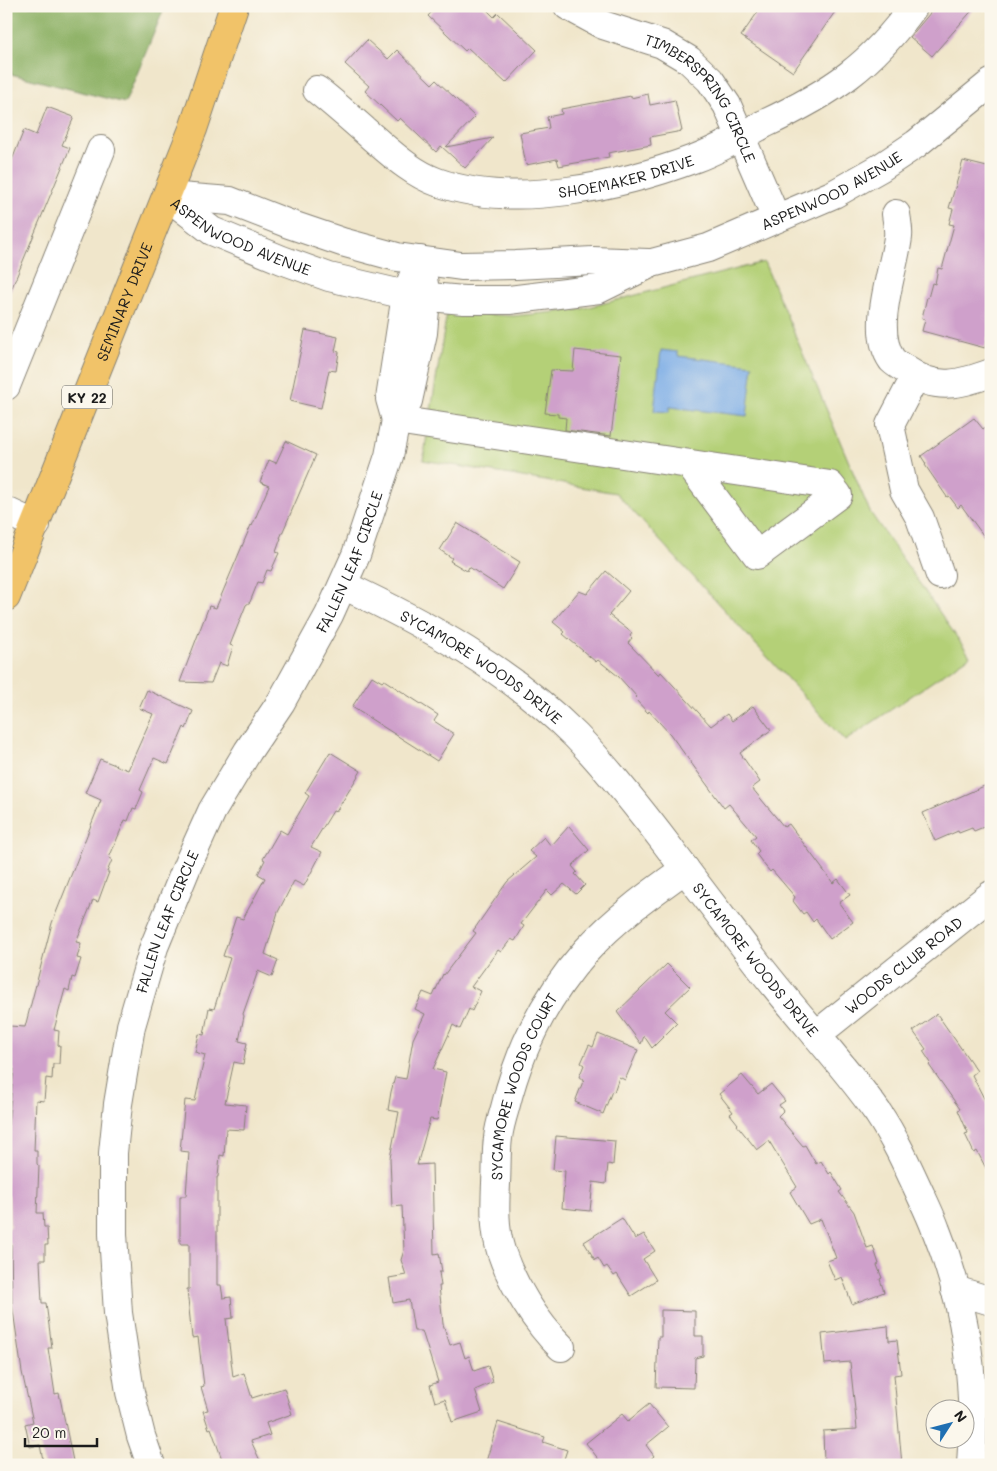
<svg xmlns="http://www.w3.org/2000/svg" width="997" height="1471" viewBox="0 0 997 1471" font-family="Mali,sans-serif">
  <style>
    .green { fill: #b4d077; stroke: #68764a }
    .forest { fill: #8fb268; stroke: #566742 }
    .water { fill: #7aace6; stroke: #4b6481 }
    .building { fill: #cfa0cb }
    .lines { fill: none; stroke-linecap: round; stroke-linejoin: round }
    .minor-casing { stroke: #868174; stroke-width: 30 }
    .major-casing { stroke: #868174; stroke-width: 30 }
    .minor { stroke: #fff; stroke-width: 28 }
    .major { stroke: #f1c369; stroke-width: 28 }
    .labels { text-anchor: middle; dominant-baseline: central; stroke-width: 5; stroke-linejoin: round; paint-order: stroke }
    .shield { fill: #fbf7ec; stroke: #5f5e5a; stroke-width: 1 }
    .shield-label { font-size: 14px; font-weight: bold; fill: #1c1c1c }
    .street-label { font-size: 15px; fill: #1c1c1c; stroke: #fbf7ec }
  </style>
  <rect width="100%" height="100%" fill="#fbf7ec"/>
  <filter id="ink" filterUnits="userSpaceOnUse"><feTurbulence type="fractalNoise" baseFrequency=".02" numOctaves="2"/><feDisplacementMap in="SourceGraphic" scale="10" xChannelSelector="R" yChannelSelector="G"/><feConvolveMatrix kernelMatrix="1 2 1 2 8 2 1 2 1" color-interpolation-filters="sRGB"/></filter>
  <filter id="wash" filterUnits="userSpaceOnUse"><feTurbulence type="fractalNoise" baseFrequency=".0096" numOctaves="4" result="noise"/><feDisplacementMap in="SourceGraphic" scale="20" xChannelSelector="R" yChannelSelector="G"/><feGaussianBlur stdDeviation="1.12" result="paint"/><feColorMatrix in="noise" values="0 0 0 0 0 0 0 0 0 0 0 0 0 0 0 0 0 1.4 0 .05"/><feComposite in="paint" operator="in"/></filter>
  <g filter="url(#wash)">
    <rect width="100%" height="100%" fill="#f0e6cb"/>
    <path class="green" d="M764,262L870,512L970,656L845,741L616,493L423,460L447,312L513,316L578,310Z"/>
    <path class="forest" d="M6,6H165L125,103L11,74L6,38Z"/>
    <path class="water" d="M661,350L678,352V356L753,365L747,416L670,407L669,412L654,411Z"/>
    <g id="blocks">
      <path class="building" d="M437,6H483L494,17L498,13L537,50L506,83L468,48L465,51L428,16Z
        M762,6H839L793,72L741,36Z
        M936,6H976L932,56L910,37Z
        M367,40L388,59L397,50L432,84L436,80L475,117L446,147L493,138L465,168L441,146L436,152L400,118L397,121L365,91L369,86L345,64Z
        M648,94L650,105L675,100L682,131L650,137L651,145L608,153L609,157L559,166L557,159L526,165L520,133L549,128L547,117L562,114L561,109L631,96V98Z
        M47,107L74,117L62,145L70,148L6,302V157L12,160L24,130L36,135Z
        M963,161L991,168V326L985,348L922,331L925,319L922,318L927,297L928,298L932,283L935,284L938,268L942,269L954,225L949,224L953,209L949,208Z
        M305,330L338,337L335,351L339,352L336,371L329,370L321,408L290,401Z
        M575,350L621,355L611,436L565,430L566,418L558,417V414L545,413L551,370L573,371Z
        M974,418L983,429L991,423V546L961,505L958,508L949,496L947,497L925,465L926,464L921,456Z
        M286,441L316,455L280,538H281L276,552L279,553L271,571L267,570L262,583L258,582L250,602L246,605L230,645L233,646L227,666L219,663L211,683L180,682L209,606L216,608L251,525L252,526L269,486L260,482L269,460L276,463Z
        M457,523L520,562L503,589L469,567L467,571L450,561L452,558L440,550Z
        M606,571L629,591L609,615L632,633L630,636L632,638L628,643L659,675L661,672L711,726L727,714L732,721L753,706L771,730L740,753L760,782L752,788L784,827L789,824L833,883L838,879L850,895L839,903L853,922L830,939L816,919L813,922L806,912L803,914L793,901L795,897L772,870L770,872L762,862L756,854L759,851L751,840L756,836L729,804L724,808L670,734L649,711L648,713L635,699L637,697L618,676L598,660L596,662L563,634L565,632L553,622L579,591L587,594Z
        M372,676L382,682L384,680L438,715L434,721L454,734L437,761L352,707Z
        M147,690L193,711L186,729L184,727L168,764L154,758L140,790L143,792L136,809L133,808L128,821L125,820L109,858L112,860L107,872H109L98,902L93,900L76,942L81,943L77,958L81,959L75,978L72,977L69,991L65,989L54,1030L59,1031L58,1045L60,1046L59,1064H53L52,1079L46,1078L44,1101L36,1100L34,1151H37V1164L39,1166L37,1213H43L44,1227H47L48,1245H45V1260H40L42,1303H46L52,1348H48L55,1394L59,1393L73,1461L54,1465H44L40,1445L30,1447L25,1424L33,1422L22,1372L12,1304L11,1244H6V1228H10L9,1196L6,1195V1124L8,1125L14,1069L6,1068L9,1026L25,1027L52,923L101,800L85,793L100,759L128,770L153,714L139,708Z
        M330,752L361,771L336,812L333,811L311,847L322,852L304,886L294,881L278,912L265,954L278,960L272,977L258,971L243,1014L244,1016L239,1041L247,1043L243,1064L234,1062L225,1103L246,1105L244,1130L226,1129L224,1156L220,1155L218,1177H217V1285H221L223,1298L231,1297L233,1318L226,1319L233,1377L244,1373L252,1398L284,1388L292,1414L266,1423L270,1435L251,1441L262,1465H224L211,1428L209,1429L203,1411L208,1410L201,1387L204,1386L198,1337L192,1338L187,1289H189V1244H180V1196H186L189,1152L180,1151L185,1100L195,1101L205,1055L195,1052L199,1034L204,1035L209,1008L214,1009L230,958L223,956L236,917L243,919L265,878L258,874L265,860L263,859L280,830L287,834L309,796L305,793Z
        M991,783V824L974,831L972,828L959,833L958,831L935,841L923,813Z
        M569,826L589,850L572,866L577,872L575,874L585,885L576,894L564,884L552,895L547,890L521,924L524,926L515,941L511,939L501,952L498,950L471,987L481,991L472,1011L469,1009L460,1029L453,1025L433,1069L446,1072L437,1120L430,1119L417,1165L432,1164L434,1254L439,1253L442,1272H439L441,1286H439L443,1324L450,1345L460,1342L465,1358L469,1356L474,1371L488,1366L493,1382L475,1390L482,1412L452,1422L445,1399L435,1402L430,1385L438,1382L422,1331H414L409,1300L393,1303L389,1278L406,1275L401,1260L404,1250L402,1206L392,1207L390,1158L399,1112L388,1110L391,1092L395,1077L406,1079L413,1039L425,1014L415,1009L423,992L433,996L443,974L444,975L476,933L473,931L507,882L536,857L529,851L544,837L551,846Z
        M667,964L690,987L665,1011L677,1023L652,1048L644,1036L641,1044L617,1012Z
        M937,1014L977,1071L972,1075L991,1112V1178L977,1151L974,1153L965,1134L968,1133L958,1110L960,1109L929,1065L931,1063L923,1051L926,1049L913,1031Z
        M598,1034L638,1050L625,1080L619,1077L614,1092L612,1091L603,1114L575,1102L584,1079L579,1077L584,1065L581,1063L589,1045L593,1047Z
        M742,1075L758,1094L771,1084L785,1101L779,1105L783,1111L778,1116L803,1146L805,1145L816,1164L821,1161L829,1174L831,1172L842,1190L839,1192L854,1212L867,1248L873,1246L879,1264L877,1265L882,1278L880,1279L884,1292L852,1304L842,1277L835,1280L827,1261L836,1258L821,1219L809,1224L790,1192L797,1187L769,1141L757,1150L737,1125L738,1124L730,1114L733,1112L719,1094Z
        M556,1136L615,1141L613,1165L608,1164L606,1184L593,1182L590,1211L562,1208L565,1171L553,1170Z
        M622,1218L635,1239L644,1234L655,1251L643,1259L656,1280L631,1296L617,1274L614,1276L607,1266L604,1268L598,1258L595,1260L584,1242Z
        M661,1310L695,1311V1336H703V1356L695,1358L694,1388L656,1387L658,1337H661Z
        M888,1326L889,1341L897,1340L901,1374L894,1375L902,1465H861V1461L824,1462L823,1431L857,1429L850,1362L825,1364L822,1334Z
        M649,1404L668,1427L646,1445L654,1456L644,1465H603L586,1443L622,1414L628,1421Z
        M498,1422L545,1437L543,1442L567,1450L562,1465H485Z"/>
    </g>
  </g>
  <g filter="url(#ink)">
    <use href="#blocks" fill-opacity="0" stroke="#868174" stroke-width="1"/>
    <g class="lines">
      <g class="minor-casing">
        <g id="minor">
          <path id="s1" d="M568,6L603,25L662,44L689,60L710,80L727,105L776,218"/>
          <path id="s2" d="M317,90C336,105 354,121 372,137C392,154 412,173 437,182C515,210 621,186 696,158C720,149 742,136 764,124C794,110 823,95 849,75C874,56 896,31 914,6"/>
          <path id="s3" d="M167,196L212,231L282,260L329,277L406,295L464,300H509L599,289L652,263L708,248L834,194L880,168L916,144L991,83"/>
          <path d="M167,196L230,201L289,224L342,242L397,257L461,266L516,265L593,261L648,263"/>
          <path d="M896,214C897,222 899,230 898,237C894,272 870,329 892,360C896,364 903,368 908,371C936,391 961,384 991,373"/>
          <path d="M915,377L890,425L904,490L920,518L940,575"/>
          <path d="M6,386L101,150"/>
          <path d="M396,420L830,485L838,495L757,555L689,464"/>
          <path d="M396,420L390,399L406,295L413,277"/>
          <path d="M6,511L36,525"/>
          <path id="s4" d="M343,585C426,624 510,670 576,736C609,770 638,807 667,845C695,883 724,920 753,958C793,1011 840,1059 878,1113C894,1137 906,1163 918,1189C924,1202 931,1216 936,1230C966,1304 977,1386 971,1465"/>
          <path id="s5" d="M816,1035L991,895"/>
          <path d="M955,1290L991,1301"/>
          <path id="s6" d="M561,1347C536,1323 512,1284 501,1251C494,1229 495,1206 496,1183C497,1168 496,1153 498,1138C499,1128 502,1118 505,1108C519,1050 546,996 586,951C615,919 650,894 685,869"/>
          <path id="s7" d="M151,1465L141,1436L130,1392L118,1313L113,1234V1153L118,1104L131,1026L154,947L188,864L212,811L248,751L281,702L329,615L356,555L389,456L396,420L408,401L423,333L426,297L420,260"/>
        </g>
      </g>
      <g class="major-casing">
        <g id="major">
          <path id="s8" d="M6,597L193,129L234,6"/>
        </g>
      </g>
      <use href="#minor" class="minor"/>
      <use href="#major" class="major"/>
    </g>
  </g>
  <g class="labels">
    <rect class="shield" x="62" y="385.5" width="50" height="23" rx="4"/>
    <g class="shield-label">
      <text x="87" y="397">KY 22</text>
    </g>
    <g class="street-label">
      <text stroke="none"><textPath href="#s1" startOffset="169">TIMBERSPRING CIRCLE</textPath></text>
      <text stroke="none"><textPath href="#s2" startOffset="344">SHOEMAKER DRIVE</textPath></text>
      <text stroke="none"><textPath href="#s3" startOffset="709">ASPENWOOD AVENUE</textPath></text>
      <text stroke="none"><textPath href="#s3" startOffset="85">ASPENWOOD AVENUE</textPath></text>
      <text stroke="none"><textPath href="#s8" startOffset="318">SEMINARY DRIVE</textPath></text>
      <text stroke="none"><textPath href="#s7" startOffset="960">FALLEN LEAF CIRCLE</textPath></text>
      <text stroke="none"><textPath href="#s4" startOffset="161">SYCAMORE WOODS DRIVE</textPath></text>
      <text stroke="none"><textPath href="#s7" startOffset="555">FALLEN LEAF CIRCLE</textPath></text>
      <text stroke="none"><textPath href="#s4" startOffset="566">SYCAMORE WOODS DRIVE</textPath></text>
      <text stroke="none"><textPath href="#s5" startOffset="112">WOODS CLUB ROAD</textPath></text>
      <text stroke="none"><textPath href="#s6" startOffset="284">SYCAMORE WOODS COURT</textPath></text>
    </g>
  </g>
  <rect width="997" height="1471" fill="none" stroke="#fbf7ec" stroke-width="25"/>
  <g transform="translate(950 1424) rotate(54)"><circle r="24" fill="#fbf7ec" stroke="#a29f99"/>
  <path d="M0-4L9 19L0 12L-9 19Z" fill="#1f6fb2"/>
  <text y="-8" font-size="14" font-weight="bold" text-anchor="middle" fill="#1c1c1c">N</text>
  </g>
  <path d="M25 1438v8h72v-8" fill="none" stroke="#1c1c1c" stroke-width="2.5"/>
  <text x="32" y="1438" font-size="15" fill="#1c1c1c" stroke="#fbf7ec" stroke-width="4" paint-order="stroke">20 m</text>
</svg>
